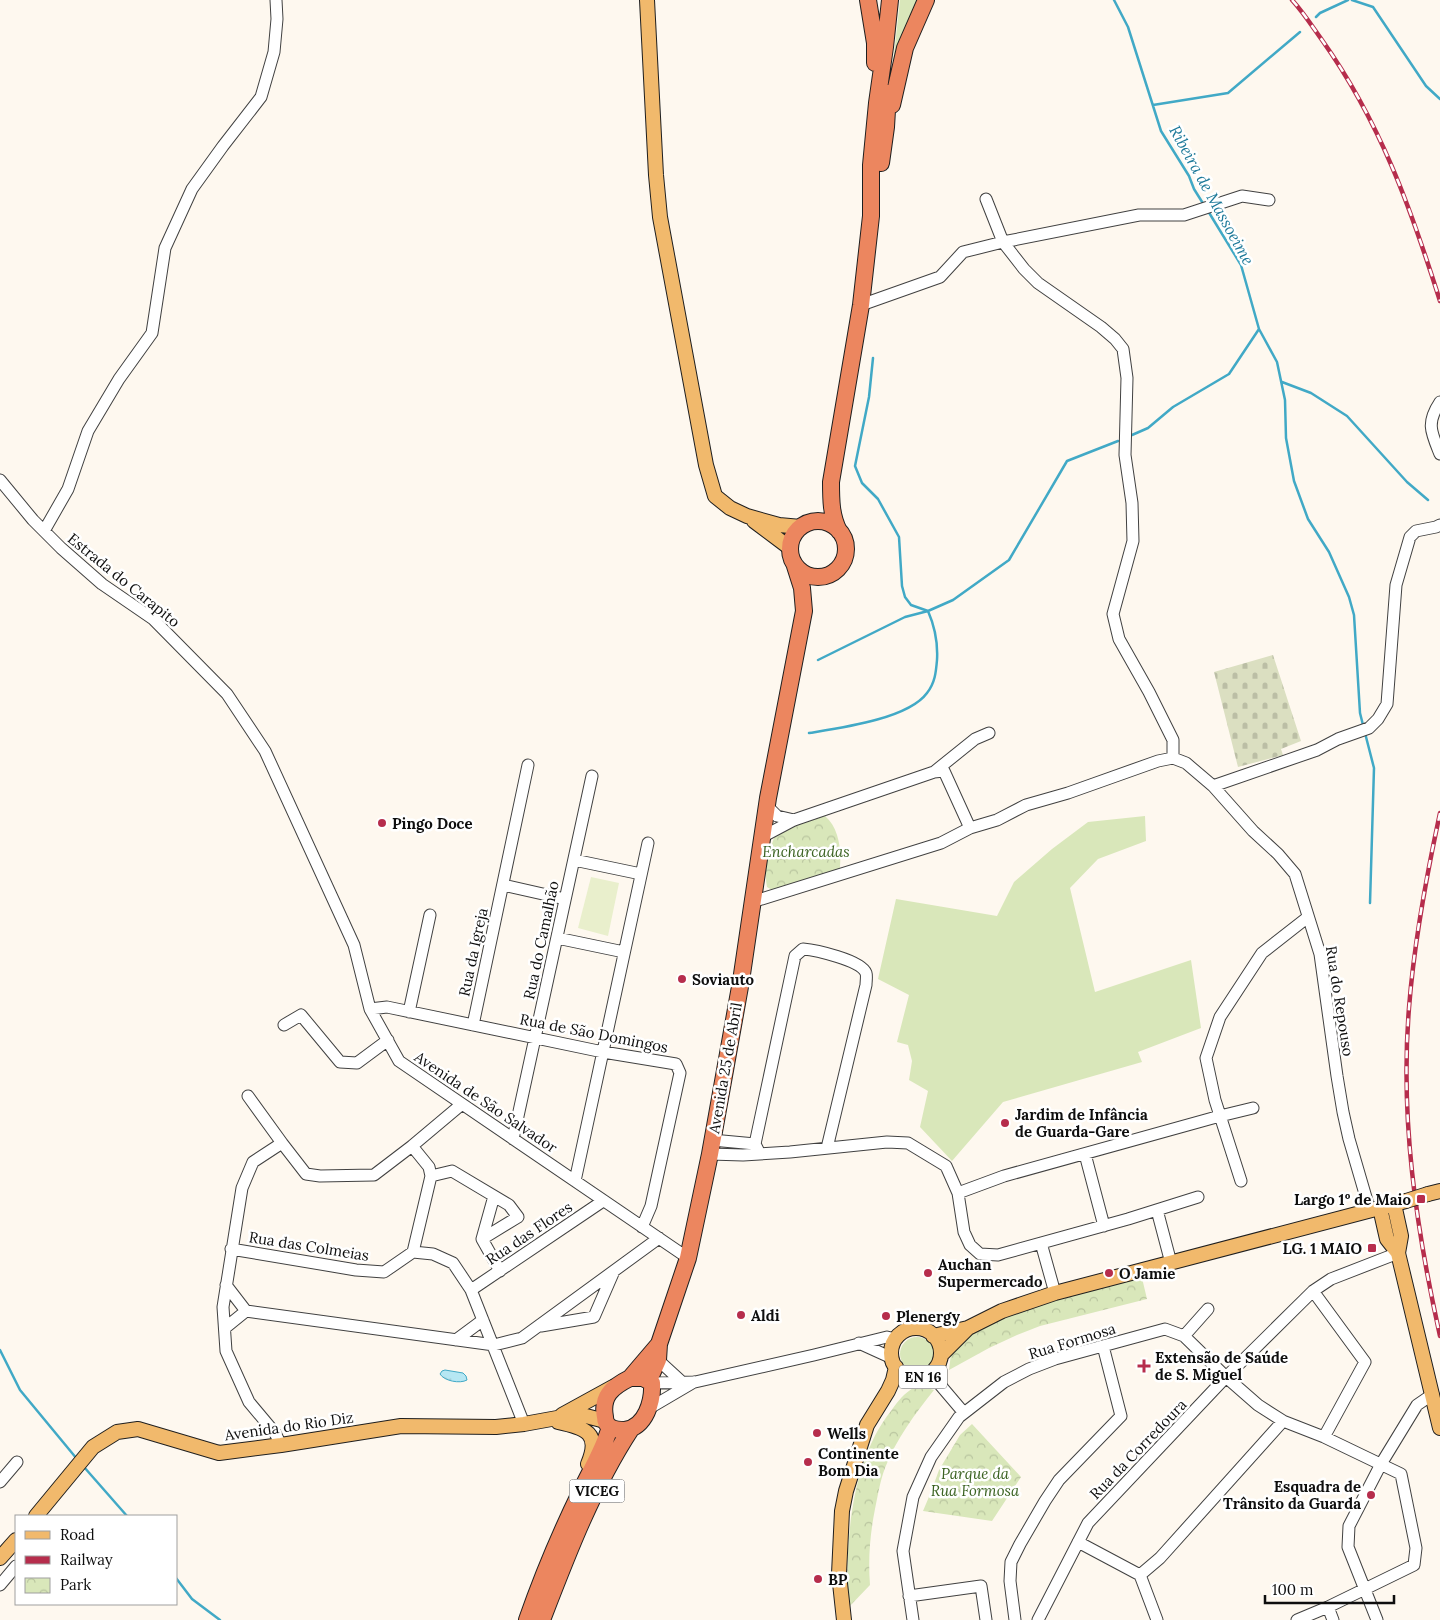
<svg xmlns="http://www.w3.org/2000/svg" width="1440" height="1620" viewBox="0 0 1440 1620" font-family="Lora,serif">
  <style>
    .grass { fill: #d9e7ba }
    .cemetery { fill: url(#cemetery-stones) }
    .park { fill: url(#park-crowns) }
    .pitch { fill: #e9efcc }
    .water { fill: url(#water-ripples); stroke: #41a9c6 }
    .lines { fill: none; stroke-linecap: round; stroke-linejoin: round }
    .stream { stroke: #41a9c6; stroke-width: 2.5 }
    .minor-casing { stroke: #414141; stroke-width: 13 }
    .major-casing { stroke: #1f1f1f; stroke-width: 16 }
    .highway-casing { stroke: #1f1f1f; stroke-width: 18 }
    .minor { stroke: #fff; stroke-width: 11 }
    .major { stroke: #f1b96c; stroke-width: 14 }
    .highway { stroke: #ec865f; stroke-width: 16 }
    .rail-casing { stroke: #b62d4c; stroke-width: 4.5 }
    .rail { stroke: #fff; stroke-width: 2.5; stroke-dasharray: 8; stroke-linecap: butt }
    .major-bridge-casing { stroke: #1f1f1f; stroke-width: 16; stroke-linecap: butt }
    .major-bridge { stroke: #f1b96c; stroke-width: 14 }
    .poi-dot { fill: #b62d4c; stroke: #fff; stroke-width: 2 }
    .labels { text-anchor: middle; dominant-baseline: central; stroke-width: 5; stroke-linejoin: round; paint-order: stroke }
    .shield { fill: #fff; stroke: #565656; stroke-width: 1 }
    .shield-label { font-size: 14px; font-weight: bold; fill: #0e0e0e }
    .street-label { font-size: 15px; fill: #0e0e0e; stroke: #fff }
    .poi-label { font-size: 15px; font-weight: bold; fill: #0e0e0e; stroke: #fff; text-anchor: start }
    .park-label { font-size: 15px; font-style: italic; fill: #3a6221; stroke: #fff }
    .water-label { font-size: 16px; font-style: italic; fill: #1d7999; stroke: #fff }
  </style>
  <defs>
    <pattern id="cemetery-stones" width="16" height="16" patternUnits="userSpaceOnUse" patternTransform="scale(1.25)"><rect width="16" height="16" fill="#dbdfc1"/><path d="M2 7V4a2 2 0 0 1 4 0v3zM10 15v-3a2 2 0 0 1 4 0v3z" fill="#bbbea5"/></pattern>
    <pattern id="park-crowns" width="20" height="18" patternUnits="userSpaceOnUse" patternTransform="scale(1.25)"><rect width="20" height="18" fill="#d9e7ba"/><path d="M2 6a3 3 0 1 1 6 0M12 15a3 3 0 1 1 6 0" fill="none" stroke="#b9c59f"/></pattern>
    <pattern id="water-ripples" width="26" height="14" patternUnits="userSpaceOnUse" patternTransform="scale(1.25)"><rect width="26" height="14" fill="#b6e7f3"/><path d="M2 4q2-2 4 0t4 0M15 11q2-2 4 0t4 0" fill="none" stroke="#9bc5cf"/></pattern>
  </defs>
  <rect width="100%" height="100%" fill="#fef8ef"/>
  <path class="grass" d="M900,0H918L892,72Z
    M1145,816L1146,841L1098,859L1070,888L1095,992L1191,960L1201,1028L1138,1052L1142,1062L1003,1102L952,1161L920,1127L928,1091L909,1080L912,1061L908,1045L897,1042L909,995L878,979L896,899L997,916L1014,882L1052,849L1088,822Z
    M900 1354a17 17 0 1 1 34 0a17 17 0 1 1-34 0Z"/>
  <path class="cemetery" d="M1273,655L1301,741L1281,749L1283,755L1238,767L1214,672Z"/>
  <path class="park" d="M825,816C841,829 842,857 839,875L779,894L767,887C763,868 771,847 777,829L815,818Z
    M1142,1278L1147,1299L1040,1326L1017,1335L989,1348L949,1370L951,1354L965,1335L1005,1313L1092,1289Z
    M915,1387H924L934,1390C915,1414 896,1439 885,1468C880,1481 878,1495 875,1509C870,1534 868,1559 870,1585L848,1608C845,1546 850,1462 891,1411C899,1400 903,1394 915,1387Z
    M972,1424L1021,1477L992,1521L923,1511L931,1492L939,1470L960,1435Z"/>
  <path class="pitch" d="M591,877L619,883L608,936L578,928Z"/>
  <path class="water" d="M445,1370L463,1373L466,1376L467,1380C460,1384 444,1381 440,1374L442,1371Z"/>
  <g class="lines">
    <path class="stream" d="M1114,0L1128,27L1161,131L1189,176L1194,189L1204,205
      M1352,0L1373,7L1426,86L1440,99
      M1316,17L1320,13L1348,0
      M1153,105L1228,93L1300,32
      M1259,329L1277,362L1285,400L1286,438L1294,481L1308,519L1329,552L1349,597L1354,615L1360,713L1363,725
      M1282,382L1311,393L1347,416L1407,482L1428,500
      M1132,435L1148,428L1173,407L1229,374L1259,329L1241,265L1208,211
      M818,660L905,617L928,611L953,600L1009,560L1067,461L1118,441
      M809,733C840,728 908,719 927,693C935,683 936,672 937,660C938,643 935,627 928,611L911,605L905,597L902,586L899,537L878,499L862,483L855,466L869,397L873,358
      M1365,733L1374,768L1370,903
      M0,1350L20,1390L77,1459
      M84,1467L127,1516
      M176,1578L192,1599L220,1620"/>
    <g class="minor-casing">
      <path id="minor" d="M986,199L1003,242L1024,269L1038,283L1101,327L1115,339L1123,349L1127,378L1125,455L1132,503L1133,541L1113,614L1119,639L1149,692L1173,740V758
        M861,305L940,277L963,252L1003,242L1139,215H1184L1242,196L1269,200
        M1440,402C1426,423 1431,432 1440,454
        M0,480L33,520L61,548L102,584L153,619L227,694L265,751L354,945L370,1009L399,1061L688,1258
        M44,531L68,489L88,431L119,379L152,333L165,248L192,189L223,146L261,97L274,52L277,19L276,0
        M1173,758L1186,763L1213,786L1253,831L1278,854L1295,874L1320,954L1337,1076L1343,1112L1349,1139L1370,1211
        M934,772L975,739L989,733
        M1213,786L1317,750L1338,739L1369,728L1378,719L1387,704L1396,585L1410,537L1416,531L1436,527L1440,525
        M767,806L777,816L794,820
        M762,837L794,820L934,772L944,771L970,828
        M574,860L641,874
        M503,885L565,899
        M752,902L941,843L970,828L997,820L1026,805L1068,793L1158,761L1173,758
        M557,938L624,952
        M370,1009L387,1007L603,1052L676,1064L680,1073L651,1206L642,1227
        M409,1012L430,915
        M284,1025L301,1015L340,1062L357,1063L388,1040
        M473,1025L528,765
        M248,1096L282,1143
        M513,1139L592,776
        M712,1140L755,1144
        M710,1154L743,1155L790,1152L887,1142L908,1143L946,1166L958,1193L964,1232L970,1245L980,1254L998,1255L1128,1219L1198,1197
        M760,1154L755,1144L795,956L803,949C815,950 861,960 866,973C867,976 866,982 866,985L827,1148
        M1085,1154L1104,1226
        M431,1176L452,1171L509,1205L518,1217L482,1239L500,1271
        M575,1181L648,843
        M1241,1181L1215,1100L1206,1058L1220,1017L1262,953L1308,917
        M958,1193L1004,1176L1220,1116L1253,1108
        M1157,1210L1171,1263
        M482,1239L494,1196
        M1041,1243L1055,1293
        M231,1249L356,1270L384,1272L413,1252L431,1176L429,1167L412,1146
        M413,1252L433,1254L453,1263L471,1290L524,1424
        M226,1285L246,1311
        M471,1290L603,1201
        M1313,1291L1365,1362L1324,1437
        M246,1311L494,1345L522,1338L659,1238
        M541,1326L594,1317L614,1271
        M225,1328L246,1311
        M1184,1336L1208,1309
        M456,1340L483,1320
        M859,1343L892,1358
        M658,1360L682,1382
        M930,1373L964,1413
        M652,1383L695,1382L814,1355L887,1337L896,1339
        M648,1409L694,1382
        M281,1445L275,1433L249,1402L226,1351L223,1307L242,1188L253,1162L282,1143L306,1174L320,1176L374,1175L412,1146L462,1104
        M0,1482L17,1462
        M1078,1542L1140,1575L1157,1620
        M1140,1575L1160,1558L1283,1421
        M0,1585L16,1566
        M909,1596L981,1586L986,1620
        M1328,1607L1333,1620
        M913,1620L903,1551L913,1497L931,1457L959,1417L1004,1382L1029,1369L1055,1359L1165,1329L1184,1336L1226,1377L1258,1405L1283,1421L1324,1437L1401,1474L1416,1548L1414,1565L1328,1607L1297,1620
        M1015,1620L1010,1581L1011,1562L1020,1544L1045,1501L1059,1480L1121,1416L1103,1346
        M1038,1620L1088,1523L1226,1377L1313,1291L1331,1279L1398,1253
        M1377,1620L1348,1547L1349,1526L1381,1464L1417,1405L1433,1394"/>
    </g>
    <g class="major-casing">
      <path id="major" d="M647,0L656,175L660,217L706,465L715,496L730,508L747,516L779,525L801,527
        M754,521L790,548
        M1428,1194L1440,1191
        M1394,1204L1401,1236L1398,1253
        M1380,1208L1387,1239L1398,1253L1440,1428
        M891 1353a25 25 0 1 1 50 0a25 25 0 1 1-50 0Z
        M933,1336L968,1328L1002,1311L1055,1293L1406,1201
        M941,1355L967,1329
        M562,1415L613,1387
        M558,1422C586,1428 601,1433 588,1464
        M36,1516L93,1447L117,1432L138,1429L219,1453L281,1445L401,1426L496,1427L524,1424L557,1418L586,1416L605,1421
        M0,1558L16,1540
        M844,1620L839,1574L842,1511L846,1491L867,1425L888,1391L893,1380L896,1367"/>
    </g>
    <g class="highway-casing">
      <path id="highway" d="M868,0L875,43V63
        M892,105L905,48L926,0
        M881,163L886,127L888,93
        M790 549a28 28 0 1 1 56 0a28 28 0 1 1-56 0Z
        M839,531C831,516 831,499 831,482L861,305L871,216V165L877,103L885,47L890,0
        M630,1378H643L652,1383C653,1401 646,1427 625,1430C621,1430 614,1430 610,1427C607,1425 605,1421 605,1417C601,1396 612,1387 630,1378Z
        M630,1378L659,1344
        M649,1380L658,1360L659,1344L688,1258L710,1154L741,981L768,798L804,611L802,588L795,566
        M527,1620C542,1577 560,1534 580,1493C590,1471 603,1451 610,1427
        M542,1620C567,1555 593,1487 631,1429"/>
    </g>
    <use href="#minor" class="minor"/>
    <use href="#major" class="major"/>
    <use href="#highway" class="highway"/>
    <g class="rail-casing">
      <path id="rail" d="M1292,0C1303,12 1312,26 1322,40C1380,122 1410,206 1440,301
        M1440,813C1426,878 1414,942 1409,1008C1400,1118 1416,1228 1440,1336"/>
    </g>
    <use href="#rail" class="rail"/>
    <g class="major-bridge-casing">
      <path id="major-bridge" d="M1406,1201L1428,1194"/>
    </g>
    <use href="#major-bridge" class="major-bridge"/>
  </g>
  <g class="poi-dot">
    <circle cx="382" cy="823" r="5"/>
    <circle cx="682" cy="979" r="5"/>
    <circle cx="1005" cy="1123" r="5"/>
    <rect x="1416" y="1194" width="10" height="10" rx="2.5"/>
    <rect x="1367" y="1243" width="10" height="10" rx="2.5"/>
    <circle cx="928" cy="1273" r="5"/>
    <circle cx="1109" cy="1273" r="5"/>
    <circle cx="741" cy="1315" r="5"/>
    <circle cx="886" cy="1316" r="5"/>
    <path d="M1141.5 1358.5h5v5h5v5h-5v5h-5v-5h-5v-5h5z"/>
    <circle cx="817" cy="1433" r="5"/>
    <circle cx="808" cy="1462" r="5"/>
    <circle cx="1371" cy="1495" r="5"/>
    <circle cx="818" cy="1579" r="5"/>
  </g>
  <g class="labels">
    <g class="shield">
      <rect x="899" y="1365.5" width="48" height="23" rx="4"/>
      <rect x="569.5" y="1479.5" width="55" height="23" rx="4"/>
    </g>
    <g class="shield-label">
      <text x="923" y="1377">EN 16</text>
      <text x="597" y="1491">VICEG</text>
    </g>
    <g class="street-label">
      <text transform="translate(124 580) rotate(39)">Estrada do Carapito</text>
      <text transform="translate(541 940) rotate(-78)">Rua do Camalhão</text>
      <text transform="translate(473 952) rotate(-78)">Rua da Igreja</text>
      <text transform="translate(1340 1001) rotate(81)">Rua do Repouso</text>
      <text transform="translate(594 1033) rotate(11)">Rua de São Domingos</text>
      <text transform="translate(725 1068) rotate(-80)">Avenida 25 de Abril</text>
      <text transform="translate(486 1102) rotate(34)">Avenida de São Salvador</text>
      <text transform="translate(529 1233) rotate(-34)">Rua das Flores</text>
      <text transform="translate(309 1246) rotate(9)">Rua das Colmeias</text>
      <text transform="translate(1072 1341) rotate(-17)">Rua Formosa</text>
      <text transform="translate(289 1426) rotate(-8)">Avenida do Rio Diz</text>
      <text transform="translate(1138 1449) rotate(-46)">Rua da Corredoura</text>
    </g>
    <g class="poi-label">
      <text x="392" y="823">Pingo Doce</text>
      <text x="692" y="979">Soviauto</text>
      <text x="1015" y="1114">Jardim de Infância<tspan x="1015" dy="17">de Guarda-Gare</tspan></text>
      <text x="1411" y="1199" text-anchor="end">Largo 1º de Maio</text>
      <text x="1362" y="1248" text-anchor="end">LG. 1 MAIO</text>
      <text x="938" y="1264">Auchan<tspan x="938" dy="17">Supermercado</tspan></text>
      <text x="1119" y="1273">O Jamie</text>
      <text x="751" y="1315">Aldi</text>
      <text x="896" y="1316">Plenergy</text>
      <text x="1155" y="1357">Extensão de Saúde<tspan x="1155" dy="17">de S. Miguel</tspan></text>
      <text x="827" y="1433">Wells</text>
      <text x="818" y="1453">Continente<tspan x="818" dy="17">Bom Dia</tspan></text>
      <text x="1361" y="1486" text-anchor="end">Esquadra de<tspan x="1361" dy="17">Trânsito da Guarda</tspan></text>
      <text x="828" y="1579">BP</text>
    </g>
    <g class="park-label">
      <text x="806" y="851">Encharcadas</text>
      <text x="975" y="1473">Parque da<tspan x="975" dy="17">Rua Formosa</tspan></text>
    </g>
    <g class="water-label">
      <text transform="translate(1212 195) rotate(61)">Ribeira de Massoeime</text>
    </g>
  </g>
  <rect x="15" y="1515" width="162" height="90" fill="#ffffff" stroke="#9f9f9f"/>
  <rect x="25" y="1531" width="25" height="8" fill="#f1b96c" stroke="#9f9f9f"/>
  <text x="60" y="1540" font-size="15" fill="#0e0e0e">Road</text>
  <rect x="25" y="1556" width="25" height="8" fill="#b62d4c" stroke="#9f9f9f"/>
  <text x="60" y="1565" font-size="15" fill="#0e0e0e">Railway</text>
  <rect x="25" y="1578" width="25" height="15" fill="url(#park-crowns)" stroke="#9f9f9f"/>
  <text x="60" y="1590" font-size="15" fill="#0e0e0e">Park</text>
  <path d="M1265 1595v8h129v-8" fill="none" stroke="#0e0e0e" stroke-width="2.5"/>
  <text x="1272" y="1595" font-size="15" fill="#0e0e0e" stroke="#ffffff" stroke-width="4" paint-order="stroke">100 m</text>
</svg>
